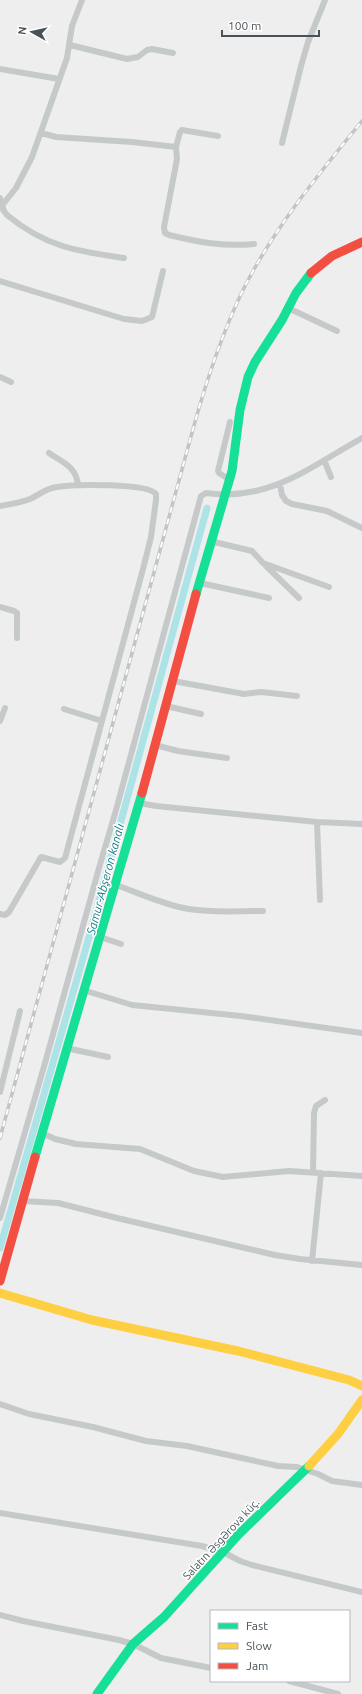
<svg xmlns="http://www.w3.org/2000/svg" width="362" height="1694" viewBox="0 0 362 1694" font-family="Ubuntu,sans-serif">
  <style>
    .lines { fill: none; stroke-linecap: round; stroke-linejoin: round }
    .canal { stroke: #ace3e6; stroke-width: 7 }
    .street { stroke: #c6c9ca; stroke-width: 6 }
    .fast { stroke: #16e098; stroke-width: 9 }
    .slow { stroke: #ffcf43; stroke-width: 9 }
    .jam { stroke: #f24e42; stroke-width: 9 }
    .rail-casing { stroke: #c2c4c5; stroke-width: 3.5 }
    .rail { stroke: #fff; stroke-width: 2; stroke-dasharray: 6; stroke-linecap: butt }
    .labels { text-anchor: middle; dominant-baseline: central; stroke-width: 3; stroke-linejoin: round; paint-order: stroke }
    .street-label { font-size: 11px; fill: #475359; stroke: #fff }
    .water-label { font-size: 12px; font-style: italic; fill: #187f86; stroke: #fff }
  </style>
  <rect width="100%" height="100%" fill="#efeeee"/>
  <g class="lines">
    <path class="canal" d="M0,1248L91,930L207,508"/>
    <path class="street" d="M70,45L127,59L138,57L147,50L152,49L173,53
      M0,69L59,79
      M41,133L56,137L132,142L176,147L177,159L164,227L165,233L169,235C198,242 224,247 254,244
      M282,143L301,66L308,42L325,0
      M176,147L180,132L182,130L218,136
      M0,198L4,211L7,215C46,247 76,251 124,258
      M0,208L16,188L32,157L67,58L72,26L82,0
      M0,281L124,319L142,321L152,317L163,271
      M288,308L337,331
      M0,377L11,382
      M230,422L218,471L219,473L230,480
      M49,453C63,463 76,466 78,485
      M324,460L331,477
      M280,484L282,495L286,501L292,504L327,511L362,528
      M0,506C10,504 20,503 30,499C39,495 46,488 57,487C73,484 148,483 156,494V500L151,537L143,569L65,858L60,862L41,857L9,912L5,915L0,914
      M210,541L252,551L263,563L329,587
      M266,566L299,598
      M200,583L269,598
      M0,607L14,611L17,613V638
      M173,681L244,694L261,692L297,696
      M166,706L201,714
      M64,709L102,721
      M0,721L5,708
      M155,745L178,751L227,758
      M139,803L156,806L317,822L362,824
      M317,822L320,900
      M116,885C139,893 164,905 189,909C213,913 238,911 263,911
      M100,937L121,944
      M83,990L132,1005L241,1016L362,1033
      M66,1048L108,1057
      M0,1092L20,1011
      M42,1133L55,1139L76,1144L140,1149L194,1171L223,1177L289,1171L362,1176
      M313,1172L314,1113L316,1106L325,1100
      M23,1201L58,1203L117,1218L275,1255L300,1259L362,1265
      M0,1218L45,1063L99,868L116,810L201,496L206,493C269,502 310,467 362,438
      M312,1261L321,1173
      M0,1404L29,1414L93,1427L146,1441L187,1446L278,1466L297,1467L318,1474L332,1481L362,1485
      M0,1513L202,1546L223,1552L240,1561L252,1565L362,1592
      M0,1615L23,1621L119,1640L133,1644L161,1658L211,1668
      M289,1681L338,1694"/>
    <path class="fast" d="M196,594L232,471L240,410L248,377L255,362L282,320L296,293L311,273
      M35,1157L142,793
      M97,1694L133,1644L164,1617L239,1534L309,1466"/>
    <path class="slow" d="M0,1293L92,1320L238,1351L349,1380L362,1386
      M309,1466L338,1434L362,1400"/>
    <path class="jam" d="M311,273L332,256L362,242
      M142,793L196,594
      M0,1281L35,1157"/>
    <g class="rail-casing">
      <path id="rail" d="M0,1138L193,429C206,382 221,336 242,292C273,229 318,175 362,121"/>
    </g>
    <use href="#rail" class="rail"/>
  </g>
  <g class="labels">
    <g class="street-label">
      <text transform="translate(221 1539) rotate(-47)">Salatın Əsgərova küç.</text>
    </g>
    <g class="water-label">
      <text transform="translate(105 879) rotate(-75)">Samur-Abşeron kanalı</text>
    </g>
  </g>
  <rect x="210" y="1610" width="140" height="72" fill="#ffffff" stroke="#b5babd"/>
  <rect x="218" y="1623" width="20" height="6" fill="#16e098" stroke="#b5babd"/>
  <text x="246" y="1630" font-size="12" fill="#475359">Fast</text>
  <rect x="218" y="1643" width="20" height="6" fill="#ffcf43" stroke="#b5babd"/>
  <text x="246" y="1650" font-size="12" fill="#475359">Slow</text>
  <rect x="218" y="1663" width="20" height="6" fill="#f24e42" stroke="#b5babd"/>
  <text x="246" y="1670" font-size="12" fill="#475359">Jam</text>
  <g transform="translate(32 32) rotate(278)" stroke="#ffffff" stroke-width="3" paint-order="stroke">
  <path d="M0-3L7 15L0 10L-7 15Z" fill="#475359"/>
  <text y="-6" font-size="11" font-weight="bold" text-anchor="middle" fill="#475359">N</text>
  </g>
  <path d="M222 30v6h97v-6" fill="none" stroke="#475359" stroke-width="2"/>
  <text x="228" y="30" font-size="12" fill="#475359" stroke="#ffffff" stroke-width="3" paint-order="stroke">100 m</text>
</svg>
